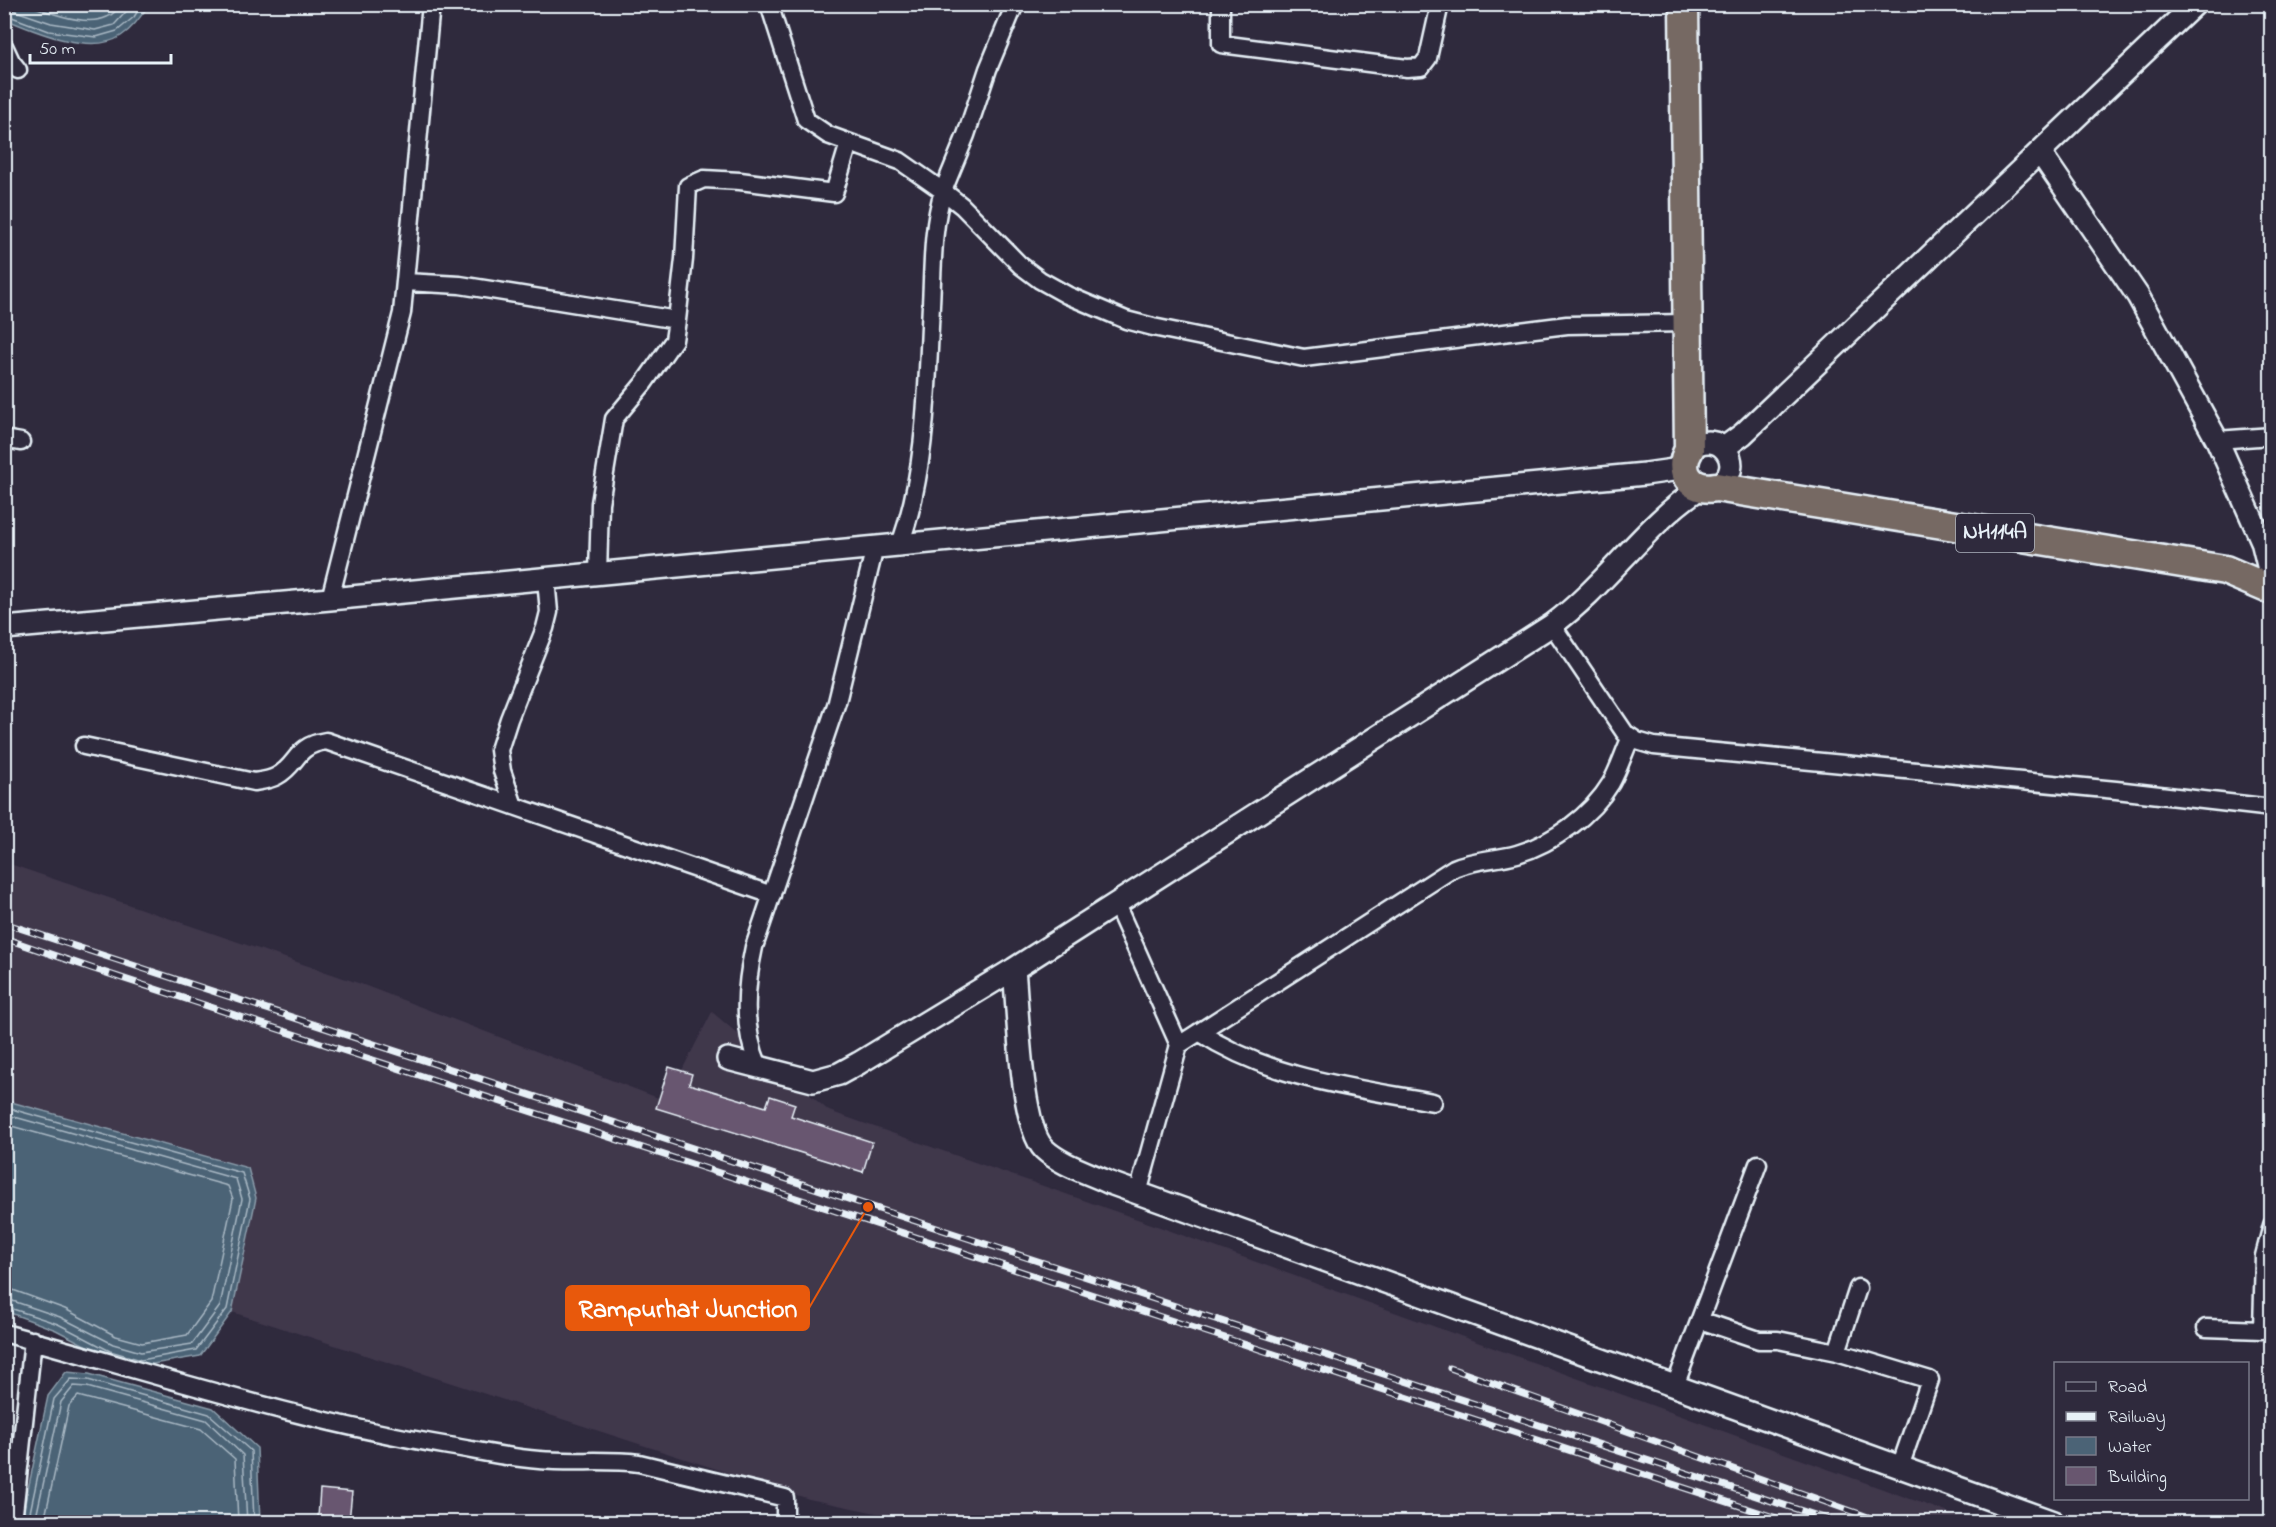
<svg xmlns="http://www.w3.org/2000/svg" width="2276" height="1527" viewBox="0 0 2276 1527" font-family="'Indie Flower',sans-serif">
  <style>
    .built { fill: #40374c }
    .water { fill: #4b6376; stroke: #8a9caa; stroke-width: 1.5 }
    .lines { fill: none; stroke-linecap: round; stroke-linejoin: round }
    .shore { stroke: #a9b8c4; stroke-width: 1.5 }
    .building { fill: #68566f; stroke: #e8f1f8; stroke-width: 1.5 }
    .minor-casing { stroke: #e8f1f8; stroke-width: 21 }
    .tertiary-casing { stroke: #e8f1f8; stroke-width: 26 }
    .trunk-casing { stroke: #e8f1f8; stroke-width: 33 }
    .minor { stroke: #2f2a3d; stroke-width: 16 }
    .tertiary { stroke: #2f2a3d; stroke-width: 21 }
    .trunk { stroke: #766964; stroke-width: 28 }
    .rail-casing { stroke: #e8f1f8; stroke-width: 7 }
    .rail { stroke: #2f2a3d; stroke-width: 4.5; stroke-dasharray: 14; stroke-linecap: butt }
    .labels { text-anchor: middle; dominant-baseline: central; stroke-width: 5; stroke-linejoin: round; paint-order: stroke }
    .shield { fill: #2f2a3d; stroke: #b0b5c0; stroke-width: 1.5 }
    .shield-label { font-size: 22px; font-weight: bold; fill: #e8f1f8 }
    .leader { fill: none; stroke: #e8590c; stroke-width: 2 }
    .callout-dot { fill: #e8590c; stroke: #2f2a3d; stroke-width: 2 }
    .callout { fill: #e8590c; stroke: #e8590c; stroke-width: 2 }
    .callout-label { font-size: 26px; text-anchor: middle; font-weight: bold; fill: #fff }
  </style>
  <rect width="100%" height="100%" fill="#2f2a3d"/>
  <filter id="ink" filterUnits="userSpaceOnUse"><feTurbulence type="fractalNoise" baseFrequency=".0167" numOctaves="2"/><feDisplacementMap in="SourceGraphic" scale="12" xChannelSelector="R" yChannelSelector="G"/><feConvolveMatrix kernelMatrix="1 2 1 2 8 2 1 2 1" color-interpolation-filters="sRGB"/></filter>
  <g filter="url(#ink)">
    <path class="built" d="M4,862L361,984L666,1101L712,1012L829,1111L1157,1226L1974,1522H919L809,1499L232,1312L256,1198L248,1168L5,1100Z"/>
    <path class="water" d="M4,5L5,4L149,5C141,16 133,28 121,36C91,56 34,31 5,19Z
      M4,1100L248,1168L256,1198L232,1312L200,1356L141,1366L108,1357L56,1330L5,1311Z
      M66,1372L89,1374L213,1408L257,1448L260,1522H21L48,1396Z"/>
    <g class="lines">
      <path class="shore" d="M28,4C49,13 86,27 107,17C113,15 118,9 122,4
        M4,7L51,23L95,30L114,25L133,4
        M4,14L49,31L96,37L117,31L134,17L142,4
        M4,1107L242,1173L250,1199L227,1309L196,1350L141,1360L110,1351L58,1324L4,1306
        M4,1114L236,1179L242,1199L220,1306L192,1344L141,1352L113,1344L60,1317L4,1298
        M4,1124L228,1186L233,1199L211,1302L187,1335L142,1343L116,1336L65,1309L13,1290L4,1289
        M28,1522L54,1399L71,1379L88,1380L209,1414L251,1451L254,1522
        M35,1522L61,1402L74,1386L87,1387L206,1420L243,1455L247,1522
        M44,1522L69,1406L78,1396L201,1429L235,1459L238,1522"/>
    </g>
    <path class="building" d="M669,1067L692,1074L689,1084L766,1107L770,1096L795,1104L791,1116L872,1142L863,1172L656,1108Z
      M320,1489L352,1492L349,1521L318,1518Z"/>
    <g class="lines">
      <g class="minor-casing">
        <path id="minor" d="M769,4L806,120L828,135L900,161L943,191C932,228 933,266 931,305C927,385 927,469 900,545
          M1015,4L988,69L966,135L943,191L962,206L1020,265L1040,280L1067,295L1126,320L1153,327L1304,358L1567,325L1687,323
          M1221,4V44L1407,68L1421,67L1428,58L1440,4
          M4,46L11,61L18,70
          M405,282L460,285L677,320L674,340L644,383L614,419L600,503L598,574
          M677,320L684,259L688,186L704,179L740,181L834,193L849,143
          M4,439L21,442
          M2217,440L2272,436
          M330,599L402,313L431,4
          M1552,625L1625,733L1637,741L1654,746L2116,790L2272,808
          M84,746L254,782C261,781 270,780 277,776C299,764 294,746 326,741L772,895
          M514,806L502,771L499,750L509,719L545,628L549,612L546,579
          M1116,904L1179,1045L1138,1193
          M1199,1032C1271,1079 1350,1087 1433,1102
          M1179,1045L1454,868C1475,859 1496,860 1517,854C1553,843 1591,816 1611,783C1619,769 1624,752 1631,737
          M759,1067C742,1028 745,988 754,947L837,702L875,547
          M1700,1320L1759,1340H1778L1837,1352L1930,1380L1900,1467
          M2206,1328L2262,1330L2264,1256L2272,1225
          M4,1333C152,1373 298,1421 449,1446C479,1451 509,1458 539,1460C572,1463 606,1459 639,1463L785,1498V1522
          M1837,1352L1858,1288
          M1675,1386L1758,1164
          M13,1522L33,1340"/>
      </g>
      <g class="tertiary-casing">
        <path id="tertiary" d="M2041,151L2044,158L2138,296L2217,440L2262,541L2272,582
          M1724,448L1743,434L2195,4
          M1689,450C1719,424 1750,468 1716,487
          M4,628L330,599L1645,474L1673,470L1683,464
          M1014,969C1018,1007 1020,1125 1044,1149C1061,1165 1089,1173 1110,1183L2053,1522
          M728,1059L813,1081L839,1074L859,1063L1014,969L1552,625C1607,585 1643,526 1700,488"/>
      </g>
      <g class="trunk-casing">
        <path id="trunk" d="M1684,4L1689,450C1676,471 1691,492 1716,487L2225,570L2272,590"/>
      </g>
      <use href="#minor" class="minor"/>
      <use href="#tertiary" class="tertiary"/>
      <use href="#trunk" class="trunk"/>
      <g class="rail-casing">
        <path id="rail" d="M4,923L1836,1522
          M4,938L91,968L1789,1522
          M1450,1368L1882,1522"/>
      </g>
      <use href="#rail" class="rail"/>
    </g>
  </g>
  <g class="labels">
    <rect class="shield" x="1956" y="514" width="78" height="38" rx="4.5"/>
    <g class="shield-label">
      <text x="1995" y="533">NH114A</text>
    </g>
  </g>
  <path class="leader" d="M868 1207L809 1308"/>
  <circle class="callout-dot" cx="868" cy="1207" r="6"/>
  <rect class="callout" x="566" y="1286" width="243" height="44" rx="6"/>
  <g class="callout-label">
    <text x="688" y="1317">Rampurhat Junction</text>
  </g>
  <rect width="2276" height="1527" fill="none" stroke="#2f2a3d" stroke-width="24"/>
  <rect x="12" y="12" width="2252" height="1503" fill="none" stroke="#e8f1f8" stroke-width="2" filter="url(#ink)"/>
  <rect x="2054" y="1362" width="195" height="138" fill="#2f2a3d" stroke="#797a88" stroke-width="1.5"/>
  <rect x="2066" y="1382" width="30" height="9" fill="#2f2a3d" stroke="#797a88" stroke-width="1.5"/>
  <text x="2108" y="1392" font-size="18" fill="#e8f1f8">Road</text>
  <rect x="2066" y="1412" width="30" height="9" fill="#e8f1f8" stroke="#797a88" stroke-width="1.5"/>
  <text x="2108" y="1422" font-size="18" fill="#e8f1f8">Railway</text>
  <rect x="2066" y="1437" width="30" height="18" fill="#4b6376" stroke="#797a88" stroke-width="1.5"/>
  <text x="2108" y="1452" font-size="18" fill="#e8f1f8">Water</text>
  <rect x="2066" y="1467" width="30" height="18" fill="#68566f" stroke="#797a88" stroke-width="1.5"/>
  <text x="2108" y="1482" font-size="18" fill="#e8f1f8">Building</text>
  <path d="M30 54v9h141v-9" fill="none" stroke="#e8f1f8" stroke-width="3"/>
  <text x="39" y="54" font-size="18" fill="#e8f1f8" stroke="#2f2a3d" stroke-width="4.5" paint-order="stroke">50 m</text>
</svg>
